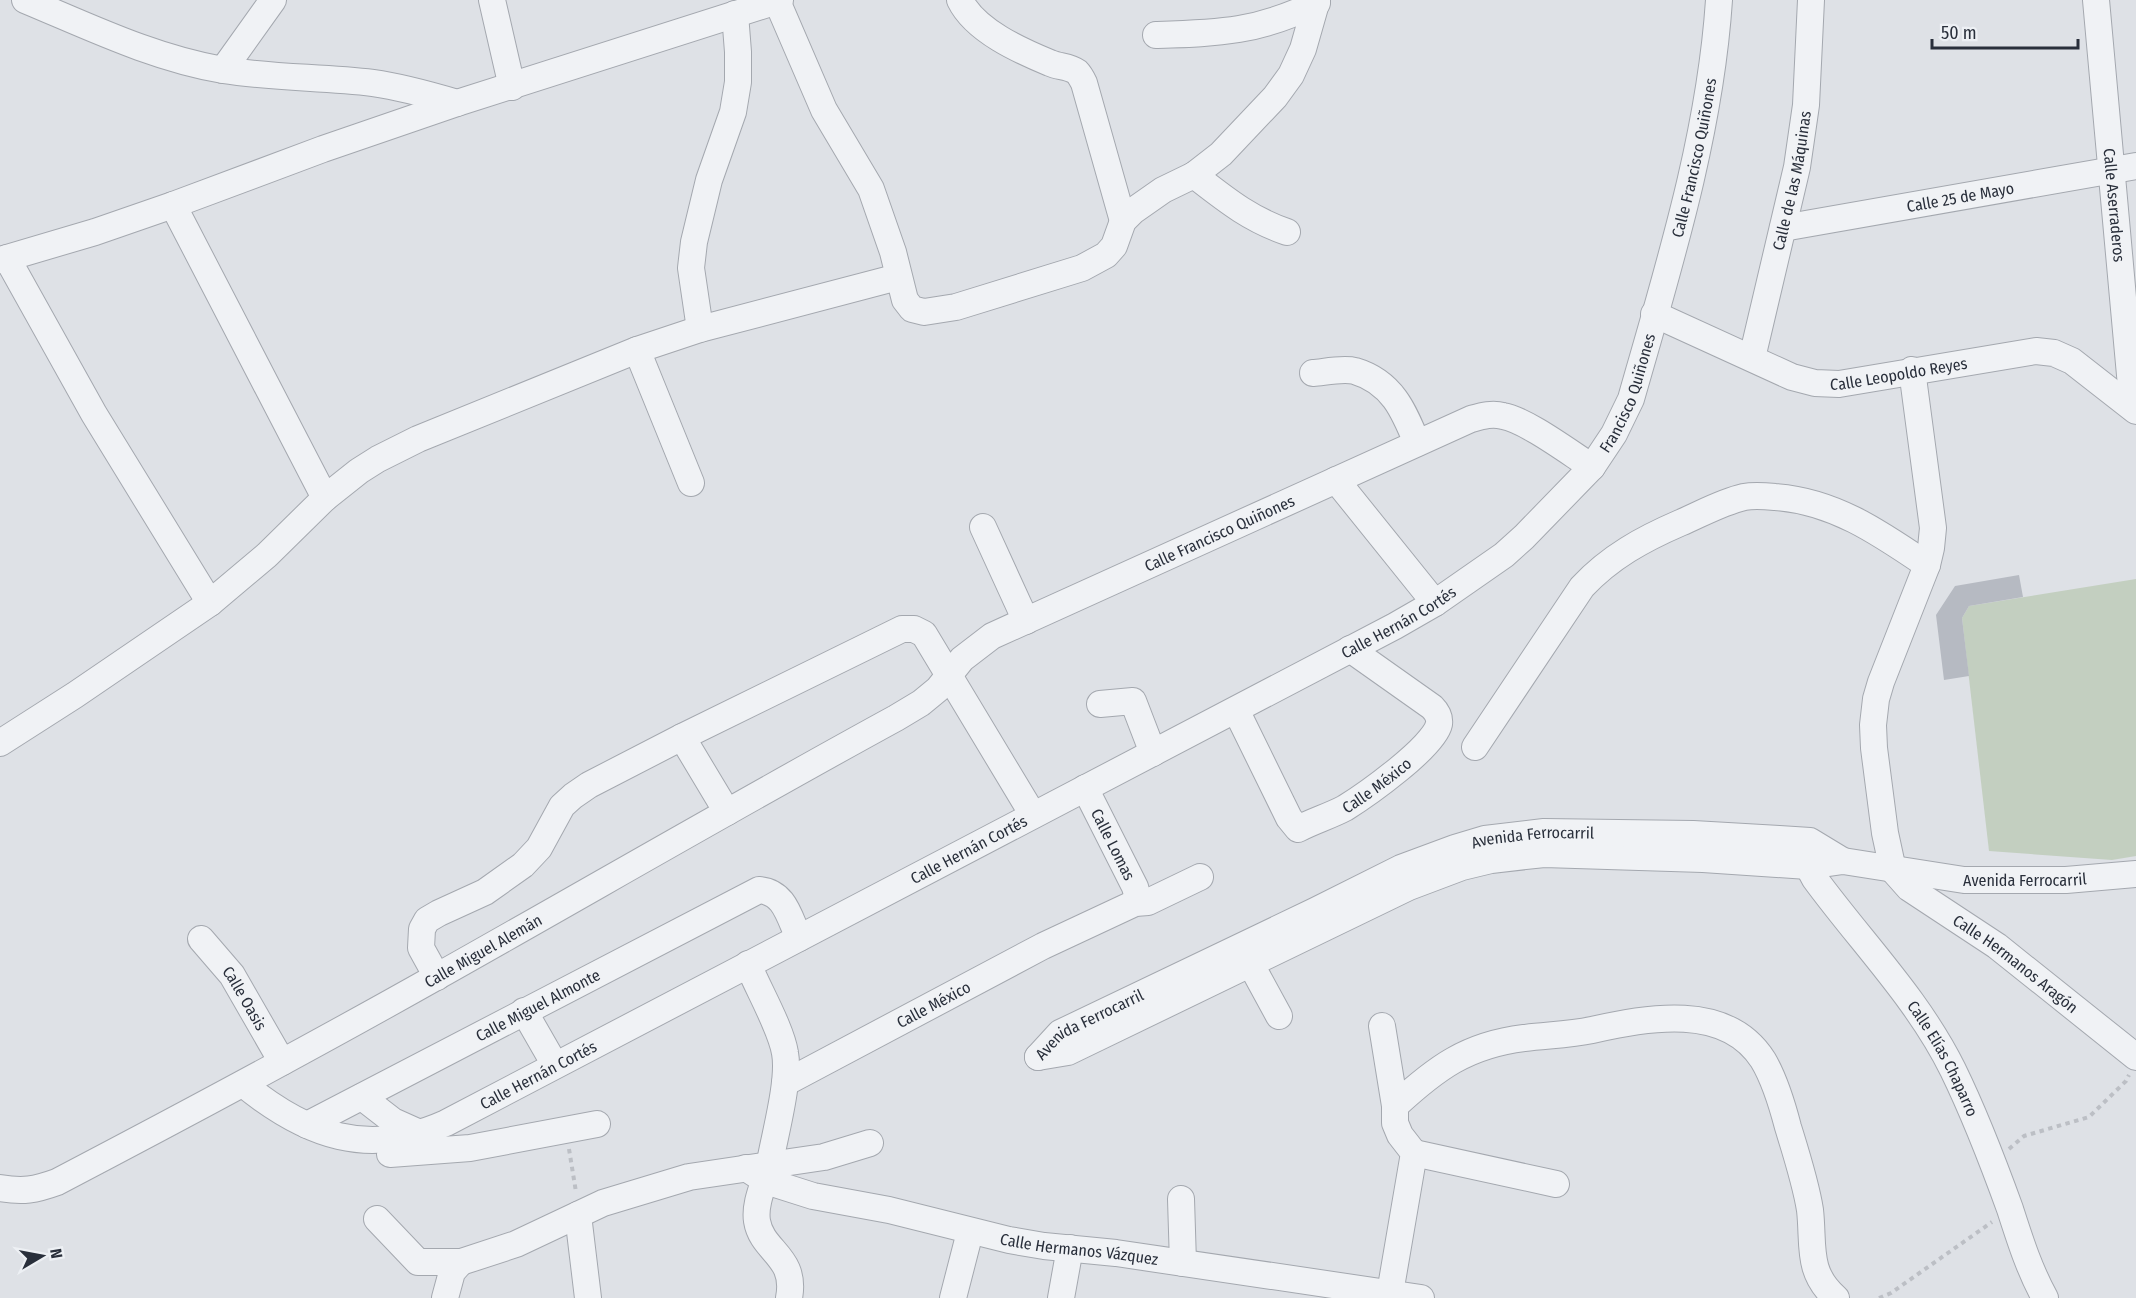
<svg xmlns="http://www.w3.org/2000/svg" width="2136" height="1298" viewBox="0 0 2136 1298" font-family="'Fira Sans Condensed',sans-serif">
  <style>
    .grass { fill: #c3cfc0 }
    .building { fill: #b6bac2 }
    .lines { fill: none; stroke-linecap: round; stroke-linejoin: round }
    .minor-casing { stroke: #a4a8af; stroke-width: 28 }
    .path { stroke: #bcbfc5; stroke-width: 4; stroke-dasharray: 4.5 4.5; stroke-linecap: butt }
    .minor { stroke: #f0f2f5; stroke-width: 26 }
    .labels { text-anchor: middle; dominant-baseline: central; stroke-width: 5; stroke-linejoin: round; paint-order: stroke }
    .street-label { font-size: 16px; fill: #292f3b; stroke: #edf0f4 }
  </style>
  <rect width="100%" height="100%" fill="#dee1e6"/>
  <path class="grass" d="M2136,579V856L2112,860L1989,851L1962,618L1969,606Z"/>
  <path class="building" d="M2019,575L2023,597L1969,606L1962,618L1969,676L1944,680L1936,615L1955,586Z"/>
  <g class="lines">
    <g class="minor-casing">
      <g id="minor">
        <path d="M25,0C90,27 153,58 223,70C273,78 323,77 373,83C402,87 430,95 457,103"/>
        <path d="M492,0L512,87"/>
        <path d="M960,0C975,31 1021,51 1050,63C1059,67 1069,66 1077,72C1080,75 1082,79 1084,83L1123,221"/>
        <path id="s1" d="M2096,0L2133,408"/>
        <path d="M777,1L824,110L871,189L893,252L905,300L912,309L924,312L956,307L1082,268L1106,255L1114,246L1123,221L1133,211L1163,190L1194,175L1221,154L1275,97L1291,75L1303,49L1317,0"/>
        <path d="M1156,35C1220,33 1258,32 1317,3"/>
        <path d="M223,70L273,0"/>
        <path d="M1194,175C1225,199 1249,219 1287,232"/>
        <path d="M173,205L325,498"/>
        <path id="s2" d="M1783,228L2136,166"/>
        <path d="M7,258L94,414L210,603"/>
        <path d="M0,260L95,232L173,205L323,149L457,103L780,0"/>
        <path id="s3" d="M1654,314L1792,377L1815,383L1839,384L2036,351L2054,353L2072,361L2136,411"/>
        <path d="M700,329L691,268L694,242L709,180L733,112L738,82V52L735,14"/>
        <path d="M637,350L691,483"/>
        <path id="s4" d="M1752,358L1797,167L1806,105L1811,0"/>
        <path id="s5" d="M1912,370L1933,528L1931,548L1927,565L1881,682L1876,699L1873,725L1874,748L1885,833L1893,870L1909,888L1997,946L2136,1057"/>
        <path d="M1313,373C1325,372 1343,368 1355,371C1392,382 1404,411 1417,443"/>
        <path d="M1336,480L1435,603"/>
        <path d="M983,527L1026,621"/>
        <path d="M1100,704L1133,701L1153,753"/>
        <path id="s6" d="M1236,710L1289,818L1298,829C1313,821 1330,816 1345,808C1366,795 1434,747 1439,724C1440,717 1437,712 1432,707L1350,649"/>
        <path d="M682,737L727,812"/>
        <path d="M0,743L75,695L210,603L267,555L325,498L359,471L378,459L418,439L637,350L700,329L898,277"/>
        <path d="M1475,747L1582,587C1610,557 1643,539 1680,523C1701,514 1722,502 1744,497C1754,495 1765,496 1775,497C1834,501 1880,533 1927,565"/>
        <path id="s7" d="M1085,788L1135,887L1138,898L1135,903"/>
        <path id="s8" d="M1809,850L1808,866L1815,879C1862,943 1918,999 1953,1070C1975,1115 1993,1162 2010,1209C2020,1240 2029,1269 2045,1298"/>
        <path id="s9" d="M201,939L232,975L282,1062"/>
        <path d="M1242,948L1279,1016"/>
        <path d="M748,964C758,989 781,1028 785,1053C790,1080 775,1134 770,1162C766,1180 754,1202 757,1221C762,1252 797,1256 789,1298"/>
        <path d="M437,977L421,948L422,929L427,920L439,913L485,892L523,865L539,848L562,806L573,796L589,785L682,737L902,629H914L924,634L1033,815"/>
        <path d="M524,1011L555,1065"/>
        <path d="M1382,1026L1395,1106V1123L1400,1135L1414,1153L1390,1293"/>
        <path id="s10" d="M1038,1057L1068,1052L1409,887L1462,867L1491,860L1544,854L1703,859L1808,866L1843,861L1964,880H2066L2136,874"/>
        <path id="s11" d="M1038,1057L1060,1033L1315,911L1401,868L1455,848L1485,839L1544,832L1693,834L1779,839L1810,841L1843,861"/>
        <path id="s12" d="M785,1083L1043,946L1135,903L1148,902L1200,877"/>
        <path id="s13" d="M243,1084C307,1136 368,1158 446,1123L1395,626L1435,603L1504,555L1524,537L1592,467L1614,434L1631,399C1668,269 1710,136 1719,0"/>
        <path d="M362,1097L393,1121L422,1134"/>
        <path d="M1395,1106C1436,1068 1467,1045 1524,1038C1547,1035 1569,1035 1592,1030C1647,1018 1726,1002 1763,1060C1775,1080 1782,1104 1788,1127C1796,1153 1806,1184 1810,1210C1814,1245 1806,1272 1836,1298"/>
        <path id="s14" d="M307,1125L759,890C785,892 789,917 799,938"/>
        <path d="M1414,1153L1556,1184"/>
        <path d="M390,1154L470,1148L597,1124"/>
        <path id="s15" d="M746,1168L766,1181L813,1196L889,1210L1009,1240L1044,1246L1116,1253L1421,1298"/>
        <path id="s16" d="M0,1188C23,1192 35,1190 57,1182C185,1115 312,1047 438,976C591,890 742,802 896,718L921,703L938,689L962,659L992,636L1471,419C1482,416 1492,413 1503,416C1526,420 1570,453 1592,467"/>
        <path d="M1181,1199L1183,1263"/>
        <path d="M578,1215L588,1298"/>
        <path d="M377,1219L418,1262H461L516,1244L603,1203L689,1177L824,1157L870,1143"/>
        <path d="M445,1298L452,1272L461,1262"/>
        <path d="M953,1298L970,1232"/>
        <path d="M1061,1298L1070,1248"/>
      </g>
    </g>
    <path class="path" d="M569,1149L576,1192
      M2009,1149L2024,1136L2089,1117L2126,1081L2129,1075
      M1879,1298L1891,1293L1992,1222"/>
    <use href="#minor" class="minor"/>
  </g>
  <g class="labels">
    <g class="street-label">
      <text stroke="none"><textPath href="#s13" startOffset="1874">Calle Francisco Quiñones</textPath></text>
      <text stroke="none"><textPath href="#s4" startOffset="182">Calle de las Máquinas</textPath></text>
      <text stroke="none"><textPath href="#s2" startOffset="180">Calle 25 de Mayo</textPath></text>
      <text stroke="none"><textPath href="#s1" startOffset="206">Calle Aserraderos</textPath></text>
      <text stroke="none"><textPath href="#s3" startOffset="260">Calle Leopoldo Reyes</textPath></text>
      <text stroke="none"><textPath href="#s13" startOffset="1629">Francisco Quiñones</textPath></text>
      <text stroke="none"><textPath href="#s16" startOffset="1394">Calle Francisco Quiñones</textPath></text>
      <text stroke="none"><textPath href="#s13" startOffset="1296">Calle Hernán Cortés</textPath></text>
      <text stroke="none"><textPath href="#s6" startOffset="225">Calle México</textPath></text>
      <text stroke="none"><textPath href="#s11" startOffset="548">Avenida Ferrocarril</textPath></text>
      <text stroke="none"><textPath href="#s7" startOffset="63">Calle Lomas</textPath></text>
      <text stroke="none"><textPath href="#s13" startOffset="810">Calle Hernán Cortés</textPath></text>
      <text stroke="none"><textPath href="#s10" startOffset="1032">Avenida Ferrocarril</textPath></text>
      <text stroke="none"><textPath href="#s16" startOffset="543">Calle Miguel Alemán</textPath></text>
      <text stroke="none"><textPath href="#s5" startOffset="668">Calle Hermanos Aragón</textPath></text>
      <text stroke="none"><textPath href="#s9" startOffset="74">Calle Oasis</textPath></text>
      <text stroke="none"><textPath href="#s14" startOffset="260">Calle Miguel Almonte</textPath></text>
      <text stroke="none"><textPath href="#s12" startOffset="168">Calle México</textPath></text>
      <text stroke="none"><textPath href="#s11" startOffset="62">Avenida Ferrocarril</textPath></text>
      <text stroke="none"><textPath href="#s8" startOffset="252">Calle Elías Chaparro</textPath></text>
      <text stroke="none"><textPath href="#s13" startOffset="324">Calle Hernán Cortés</textPath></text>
      <text stroke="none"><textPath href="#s15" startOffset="345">Calle Hermanos Vázquez</textPath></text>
    </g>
  </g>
  <g transform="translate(42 1256) rotate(80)" stroke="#edf0f4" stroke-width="4.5" paint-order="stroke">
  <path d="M0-4.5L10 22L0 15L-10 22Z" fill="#292f3b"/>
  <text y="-9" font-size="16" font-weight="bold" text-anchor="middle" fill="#292f3b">N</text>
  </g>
  <path d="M1932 39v9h146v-9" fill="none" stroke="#292f3b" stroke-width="3"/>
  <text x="1941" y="39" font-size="18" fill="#292f3b" stroke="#edf0f4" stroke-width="4.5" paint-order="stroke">50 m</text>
</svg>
